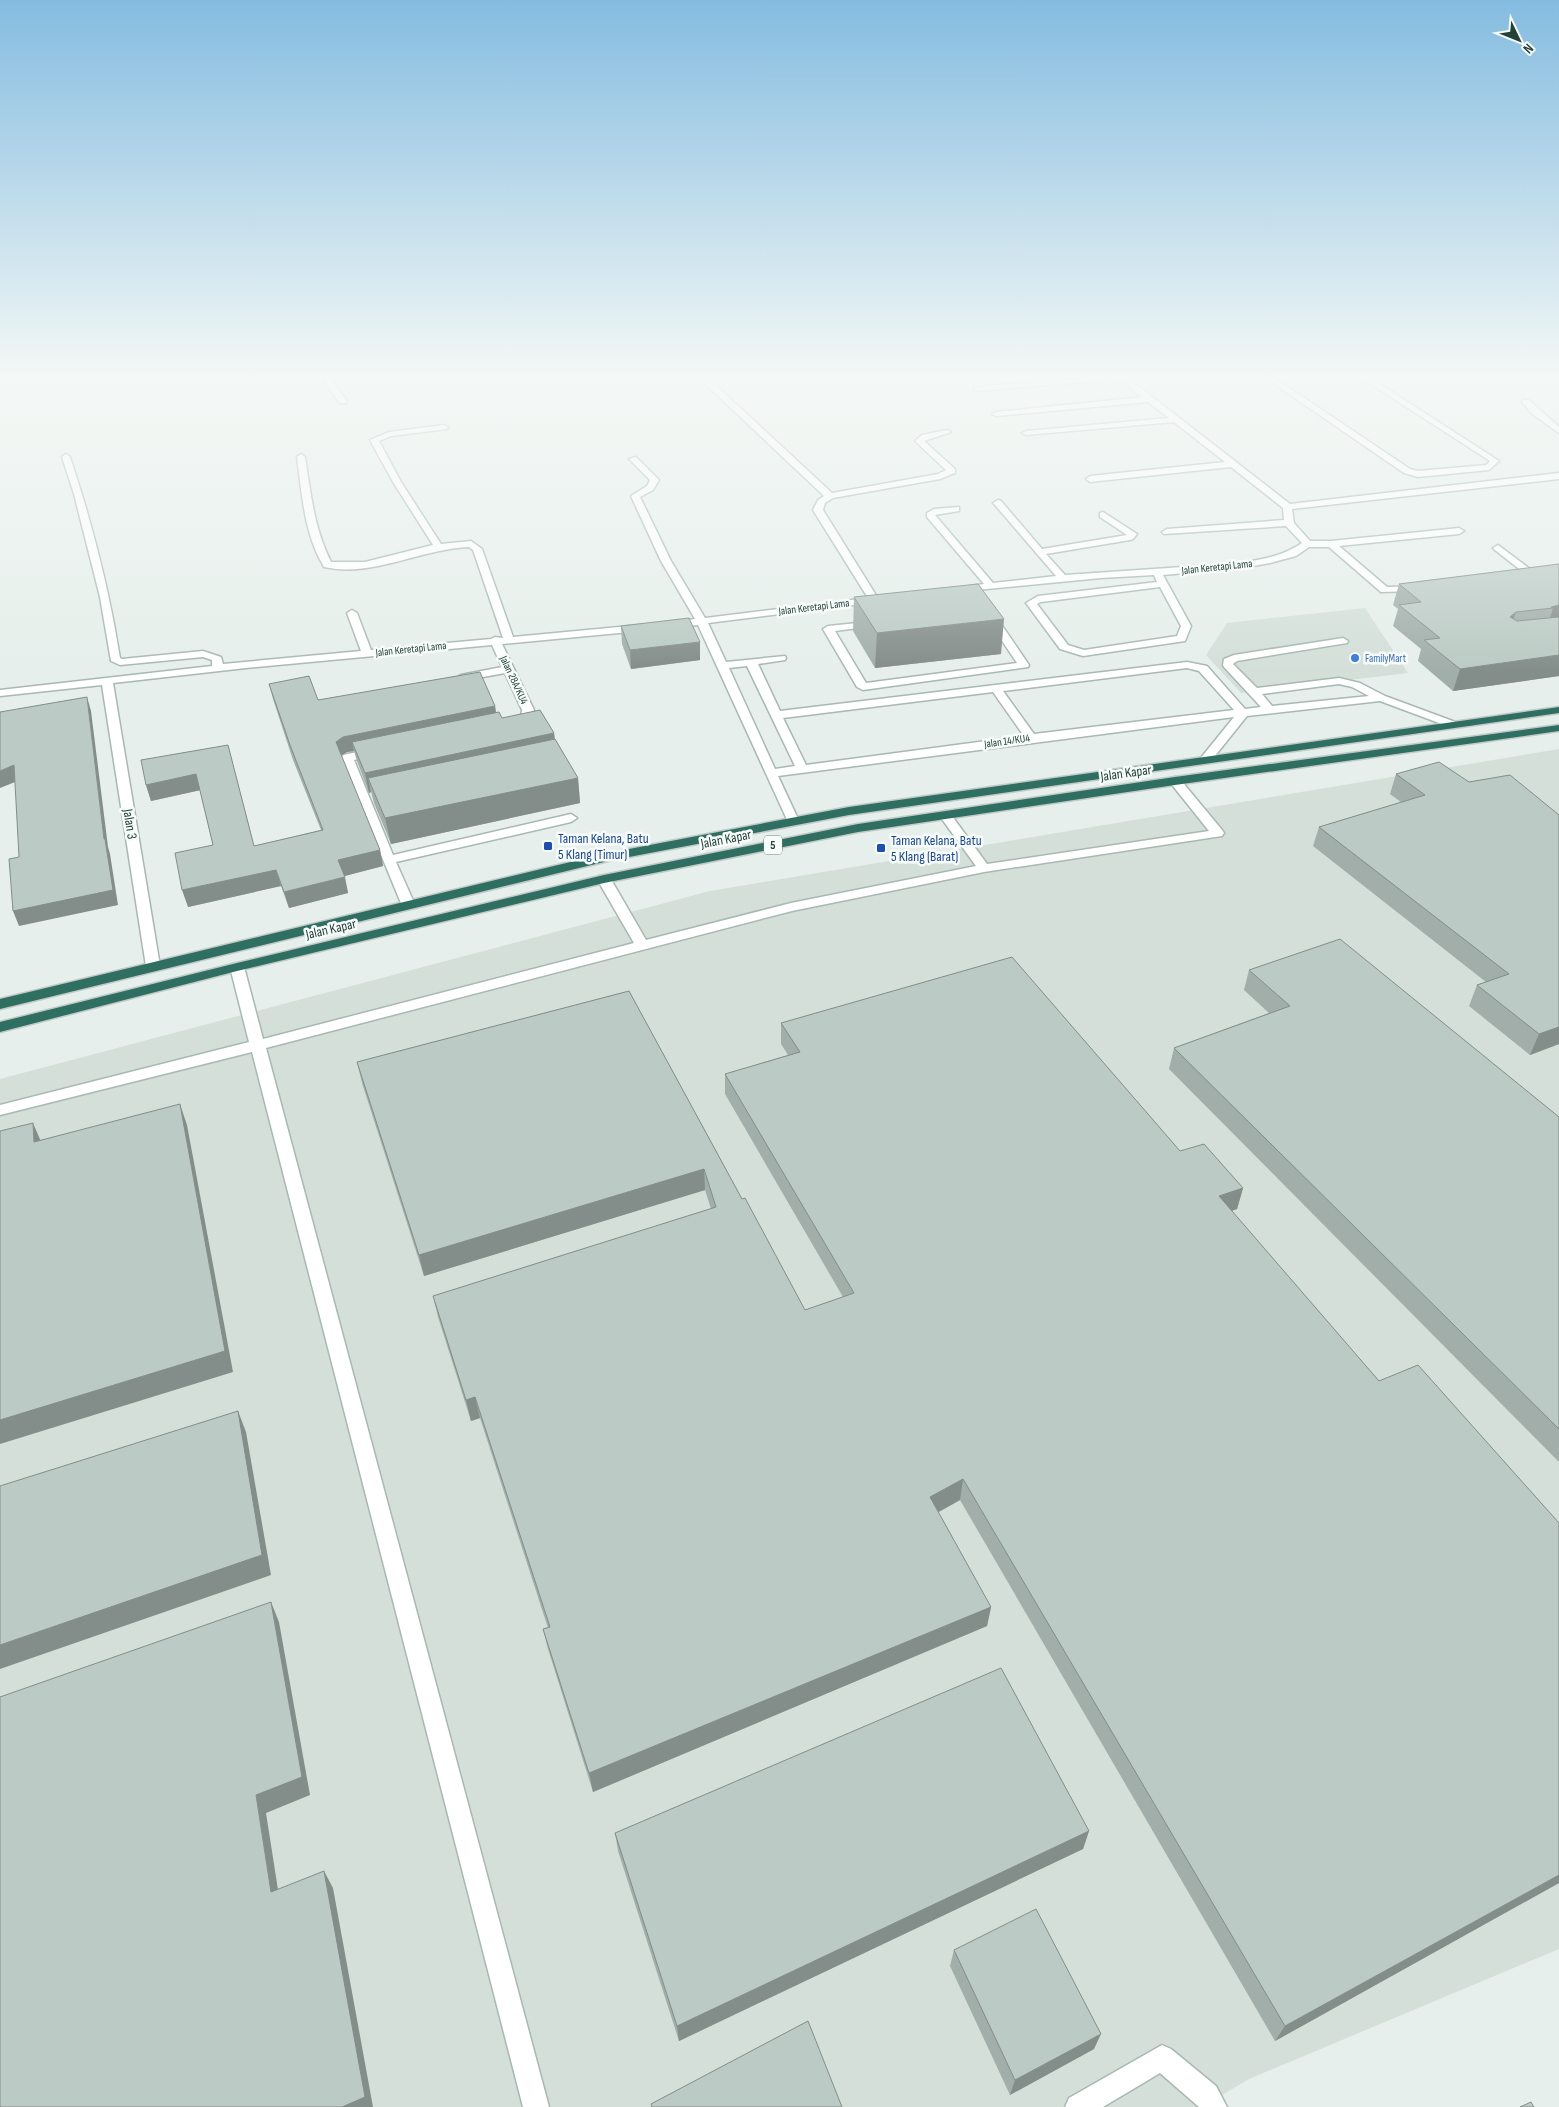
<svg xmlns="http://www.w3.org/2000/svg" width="1559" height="2107" viewBox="0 0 1559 2107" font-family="'Sofia Sans Condensed',sans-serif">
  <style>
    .built { fill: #d4dfda }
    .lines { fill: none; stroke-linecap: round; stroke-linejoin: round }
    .minor-casing { stroke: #a8b8b2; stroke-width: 3 }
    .highway-casing { stroke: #c2cac8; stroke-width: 3 }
    .minor { fill: #fff; fill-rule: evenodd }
    .highway { fill: #2f6f62; fill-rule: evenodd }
    .wall { fill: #a1aea9 }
    .shaded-wall { fill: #838d89 }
    .building { fill: #bbcac4; stroke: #838d89 }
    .shop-dot { fill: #3f7fe0; stroke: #f7fbf9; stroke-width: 2 }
    .transit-dot { fill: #1a4fb4; stroke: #f7fbf9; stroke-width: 2 }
    .labels { text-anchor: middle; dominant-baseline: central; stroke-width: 5; stroke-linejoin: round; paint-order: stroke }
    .far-street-label { font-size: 11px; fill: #24423a; stroke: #f7fbf9 }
    .far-shop-label { font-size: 11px; fill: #366cbe; stroke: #f7fbf9; text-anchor: start }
    .shield { fill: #f7fbf9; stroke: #637a73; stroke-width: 1 }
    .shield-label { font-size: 12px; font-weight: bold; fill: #24423a }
    .street-label { font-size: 14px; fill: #24423a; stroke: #f7fbf9 }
    .transit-label { font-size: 14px; fill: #164399; stroke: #f7fbf9; text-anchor: start }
  </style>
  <rect width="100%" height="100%" fill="#e6efeb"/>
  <path class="built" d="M1365,608L1408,673L1241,693L1206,655L1227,623Z
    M1559,749V1949L1249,2079L1202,2107H0V1079L710,891Z"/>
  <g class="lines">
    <g class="minor-casing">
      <path id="minor" d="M321,377H329L347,401L346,403H340Z
        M698,377H707L832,493L938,474L946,470L915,441L922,435L947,430L951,432L924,441L955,469V473L940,479L833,498L825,503L823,510L879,600L878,602L708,623L726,662L785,656L786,658L785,660L758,664L780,711L1187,662L1207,666L1245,709L1261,707L1224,667L1223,665L1224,659L1234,655L1343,638L1348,641L1347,643L1237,661L1233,664L1257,688L1339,678L1360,683L1385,696L1458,723L1460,725L1454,728L1450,727L1380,701L1247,716L1210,762L1206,763L1200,759L1234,717L778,776L799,821L793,825L789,824L698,625L670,628L665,625L670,622L695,619L661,561L631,496L647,486L650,480L629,459L636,457L659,480L653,490L640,497L671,561L705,618L868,598L813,510L818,500L824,496ZM747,666L795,766L775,769L729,668ZM1187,668L1199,671L1234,710L1034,734L1003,691ZM1339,684L1352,687L1369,696L1272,706L1262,694ZM993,692L1024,736L806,765L783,718Z
        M1092,377L1128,378L1290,504L1559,473V479L1292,509L1294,523L1310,541H1331L1459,528L1464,531L1459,534L1339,546L1387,587L1422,586V590L1418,591L1381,592L1329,547H1309L1296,556L1270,563L1242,568L1163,575L1191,626L1185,641L1083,656L1060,649L1026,603L1038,596L1157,582L1154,575L1101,578L956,592V588L984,584L927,517V513L934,509L959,507V511L935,515L993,583L1056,576L995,505L993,503L998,500L1001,501L1042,549L1127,535L1100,517V513L1103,512L1137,534L1133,539L1130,540L1046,554L1065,575L1242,563C1263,559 1283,556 1302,543L1286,526L1164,534L1162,532L1167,529L1284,520L1283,508L1231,467L1090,482L1086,479L1090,476L1225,462L1174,422L1026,435L1022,433L1026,431L1169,418L1148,402L996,416L992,414L996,412L1142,397L1123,382L1110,380L977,391L973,389L977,387ZM1160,587L1181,626L1177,636L1084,650L1068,645L1037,604L1041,602Z
        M1264,377H1273L1410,469L1418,471L1486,465L1490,461L1360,377H1369L1499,461L1489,470L1418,477L1404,473Z
        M1523,400H1529L1559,427V433L1531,413L1522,402Z
        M444,425L448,427L447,429L391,436L379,441L401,482L441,544L471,541L482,549L513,637L640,625L645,628L640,631L502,644L534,710L530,720L511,727L505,724L521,716L522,710L505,673L461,681L456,678L461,675L502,667L492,645L246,668L113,683L160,966L158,969H148L146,966L102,685L0,696V690L212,666V660L203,657L120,665L111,661L100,597L74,494L62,457L66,454L70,457C92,523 109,589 120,658L122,659L203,651L221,657L223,664L361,651L347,613L352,610L357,613L371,650L491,639L495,637L503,638L473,550L469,547C420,549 372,578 324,567C304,534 302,494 297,457L301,454L305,457C311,495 314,528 331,562H365L433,545L393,482L370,440L389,432Z
        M1498,545L1530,569L1533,574L1531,576L1512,579V575L1523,572L1495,550L1493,548Z
        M991,614L995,615L1029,665L1028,667L863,690L857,687L823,629L828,626L877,621L878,623L873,626L835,631L866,683L1017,663L986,617Z
        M376,748L380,750L382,752L380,754L354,760L393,855L571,814L577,818L571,822L396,862L415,905L408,909L403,908L341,758L343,755Z
        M1175,777L1179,778L1222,830L1224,833L1222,836L984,872L792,911L266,1048L549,2107H523L252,1052L0,1115V1105L249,1042L230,967L232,964H242L244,967L263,1039L634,943L597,879L599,876H609L646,940L791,903L976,866L939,815L945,811L949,812L987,864L1209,831L1169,781Z
        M1162,2045L1171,2049L1216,2086L1227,2107H1199L1160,2073L1103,2107H1065L1069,2098Z"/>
    </g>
    <g class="highway-casing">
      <path id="highway" d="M1559,707V713L849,815L608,861L0,1009V999L608,853L849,807Z
        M1559,725V731L1175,785L858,832L604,883L237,971L0,1032V1022L237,963L604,875L858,824L1175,777Z"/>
    </g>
    <use href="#minor" class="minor"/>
    <use href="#highway" class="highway"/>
  </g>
  <path class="wall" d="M1559,564V676L1453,691L1418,661L1421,649L1393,626L1398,609L1393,605L1399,584Z
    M854,597L1001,654L875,668L853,631Z
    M621,626L700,660L631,669L622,644Z
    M269,684L318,700L495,706L496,712L502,718L554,733L555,739L578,778L580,803L391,844L374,803L371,792L369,793L357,761L354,751L347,752L341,756L380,850L383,866L344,876L348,893L289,908L281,886L188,907L213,845L200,790L151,801L146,785L228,745L254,846L321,830L293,760L273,699Z
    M1396,774L1469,782L1559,815V1044L1530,1055L1469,1006L1477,985L1486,982L1313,846L1319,827L1401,802L1390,794Z
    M1249,970L1559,1117V1462L1169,1069L1174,1048L1269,1013L1244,990Z
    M629,991L742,1199L805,1310L843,1297L725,1094V1074L788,1055L781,1044V1023L1180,1151L1243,1188L1237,1209L1231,1211L1379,1381L1559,1523V1883L1275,2041L960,1500L938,1512L991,1607L987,1626L593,1792L548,1649L543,1629L548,1628L480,1418L471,1421L438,1317L433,1296L711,1209L705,1190L424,1276L362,1083L357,1062Z
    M1089,1831L1083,1849L679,2041L618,1851L615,1833Z
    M954,1950L1094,2049L1010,2095L950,1966Z"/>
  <path class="shaded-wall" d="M1559,605V626L1547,627L1553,608L1551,607Z
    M1516,612L1509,633L1510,617Z
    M1004,619L1001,654L875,668L877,633Z
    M700,642V660L631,669L630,650Z
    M1559,655V676L1453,691L1460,669Z
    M87,697L91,711L108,847L110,854L118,905L19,926L13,911L104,839Z
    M495,706L497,721L352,742L354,751L347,752L339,757L336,742L343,737Z
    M554,733L556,752L368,778L371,792L369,793L365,773Z
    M14,765L20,780L0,788V771Z
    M196,774L201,790L151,801L146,785Z
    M578,778L580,803L391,844L385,818Z
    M380,850L383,866L341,877L338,860Z
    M276,870L281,886L188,907L182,890Z
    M345,877L348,893L289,908L284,892Z
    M1559,1027V1044L1530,1055L1539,1034Z
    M180,1104L187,1125L233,1372L0,1444V1420Z
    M33,1123L42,1144L34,1142Z
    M704,1169L705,1190L424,1276L419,1255Z
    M1243,1188L1237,1209L1213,1217L1219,1196Z
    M475,1397L480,1418L471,1421L466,1400Z
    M238,1411L246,1432L271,1575L0,1669V1645Z
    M963,1479L960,1500L928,1518L930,1497Z
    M271,1602L279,1622L310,1795L266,1813L281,1909L271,1892L256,1795Z
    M991,1607L987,1626L593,1792L589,1773Z
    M1089,1831L1083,1849L679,2041L677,2026Z
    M324,1871L333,1888L373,2107H342Z
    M1559,1875V1883L1275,2041L1285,2026Z
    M1101,2034L1094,2049L1010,2095L1015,2080Z"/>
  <path class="building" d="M1559,564V605L1551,607L1553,608L1516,612L1510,617L1517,621L1559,617V655L1460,669L1424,640L1440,638L1399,605L1421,602L1399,584Z
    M978,584L1004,619L877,633L854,597Z
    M689,618L700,642L630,650L621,626Z
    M480,672L495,706L343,737L336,742L380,850L338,860L345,877L284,892L276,870L182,890L175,853L213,845L196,774L146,785L141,760L228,745L254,846L323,830L290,745L269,684L309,676L318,700Z
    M87,697L104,839H105L113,890L13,911L9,859L19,857L14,765L0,771V712Z
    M540,710L554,733L365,773L352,742L499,712L502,718Z
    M555,739L578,778L385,818L368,778Z
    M1439,762L1469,782L1510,775L1559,815V1027L1539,1034L1477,985L1509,974L1319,827L1425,795L1396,774Z
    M1340,939L1559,1117V1429L1174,1048L1290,1006L1249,970Z
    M1012,957L1180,1151L1204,1144L1243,1188L1219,1196L1379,1381L1418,1365L1559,1523V1875L1285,2026L963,1479L930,1497L991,1607L589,1773L543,1629L550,1627L475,1397L466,1400L433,1296L716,1207L704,1169L419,1255L357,1062L629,991L742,1199L745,1198L805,1310L854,1293L725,1074L800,1052L781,1023Z
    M180,1104L225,1351L0,1420V1131L33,1123L34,1142Z
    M238,1411L262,1555L0,1645V1486Z
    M271,1602L302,1777L256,1795L271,1892L324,1871L365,2097L342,2107H0V1697Z
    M1001,1668L1089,1831L677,2026L615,1833Z
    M1036,1909L1101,2034L1015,2080L954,1950Z
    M808,2021L842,2107H652L651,2104Z
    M1531,2102L1534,2107H1520Z"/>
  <linearGradient id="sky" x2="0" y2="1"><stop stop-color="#84bce0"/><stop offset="0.56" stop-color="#f4f8f6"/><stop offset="1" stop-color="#f4f8f6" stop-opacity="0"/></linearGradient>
  <rect width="1559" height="672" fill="url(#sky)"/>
  <circle class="shop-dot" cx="1355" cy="658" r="5"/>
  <g class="transit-dot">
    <rect x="543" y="841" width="10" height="10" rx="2.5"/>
    <rect x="876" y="843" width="10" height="10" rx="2.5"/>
  </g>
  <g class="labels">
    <g class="far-street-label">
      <text transform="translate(1217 567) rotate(-6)">Jalan Keretapi Lama</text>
      <text transform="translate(814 607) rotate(-7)">Jalan Keretapi Lama</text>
      <text transform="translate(411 649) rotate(-6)">Jalan Keretapi Lama</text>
      <text transform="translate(514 680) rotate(65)">Jalan 28A/KU4</text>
      <text transform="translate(1007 741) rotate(-8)">Jalan 14/KU4</text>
    </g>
    <g class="far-shop-label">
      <text x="1365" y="658">FamilyMart</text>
    </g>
    <rect class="shield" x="764" y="835.5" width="18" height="19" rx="4"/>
    <g class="shield-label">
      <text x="773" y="845">5</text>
    </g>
    <g class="street-label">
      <text transform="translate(1126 773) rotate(-8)">Jalan Kapar</text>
      <text transform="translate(130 824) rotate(81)">Jalan 3</text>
      <text transform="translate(726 839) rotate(-11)">Jalan Kapar</text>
      <text transform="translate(331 929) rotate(-13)">Jalan Kapar</text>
    </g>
    <g class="transit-label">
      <text x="558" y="838">Taman Kelana, Batu<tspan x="558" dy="16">5 Klang (Timur)</tspan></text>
      <text x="891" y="840">Taman Kelana, Batu<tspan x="891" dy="16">5 Klang (Barat)</tspan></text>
    </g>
  </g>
  <g transform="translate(1519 40) rotate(133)" stroke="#f7fbf9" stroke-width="4" paint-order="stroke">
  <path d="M0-4L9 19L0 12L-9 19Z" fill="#24423a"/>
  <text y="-8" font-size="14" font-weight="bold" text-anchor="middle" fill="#24423a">N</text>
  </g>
</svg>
